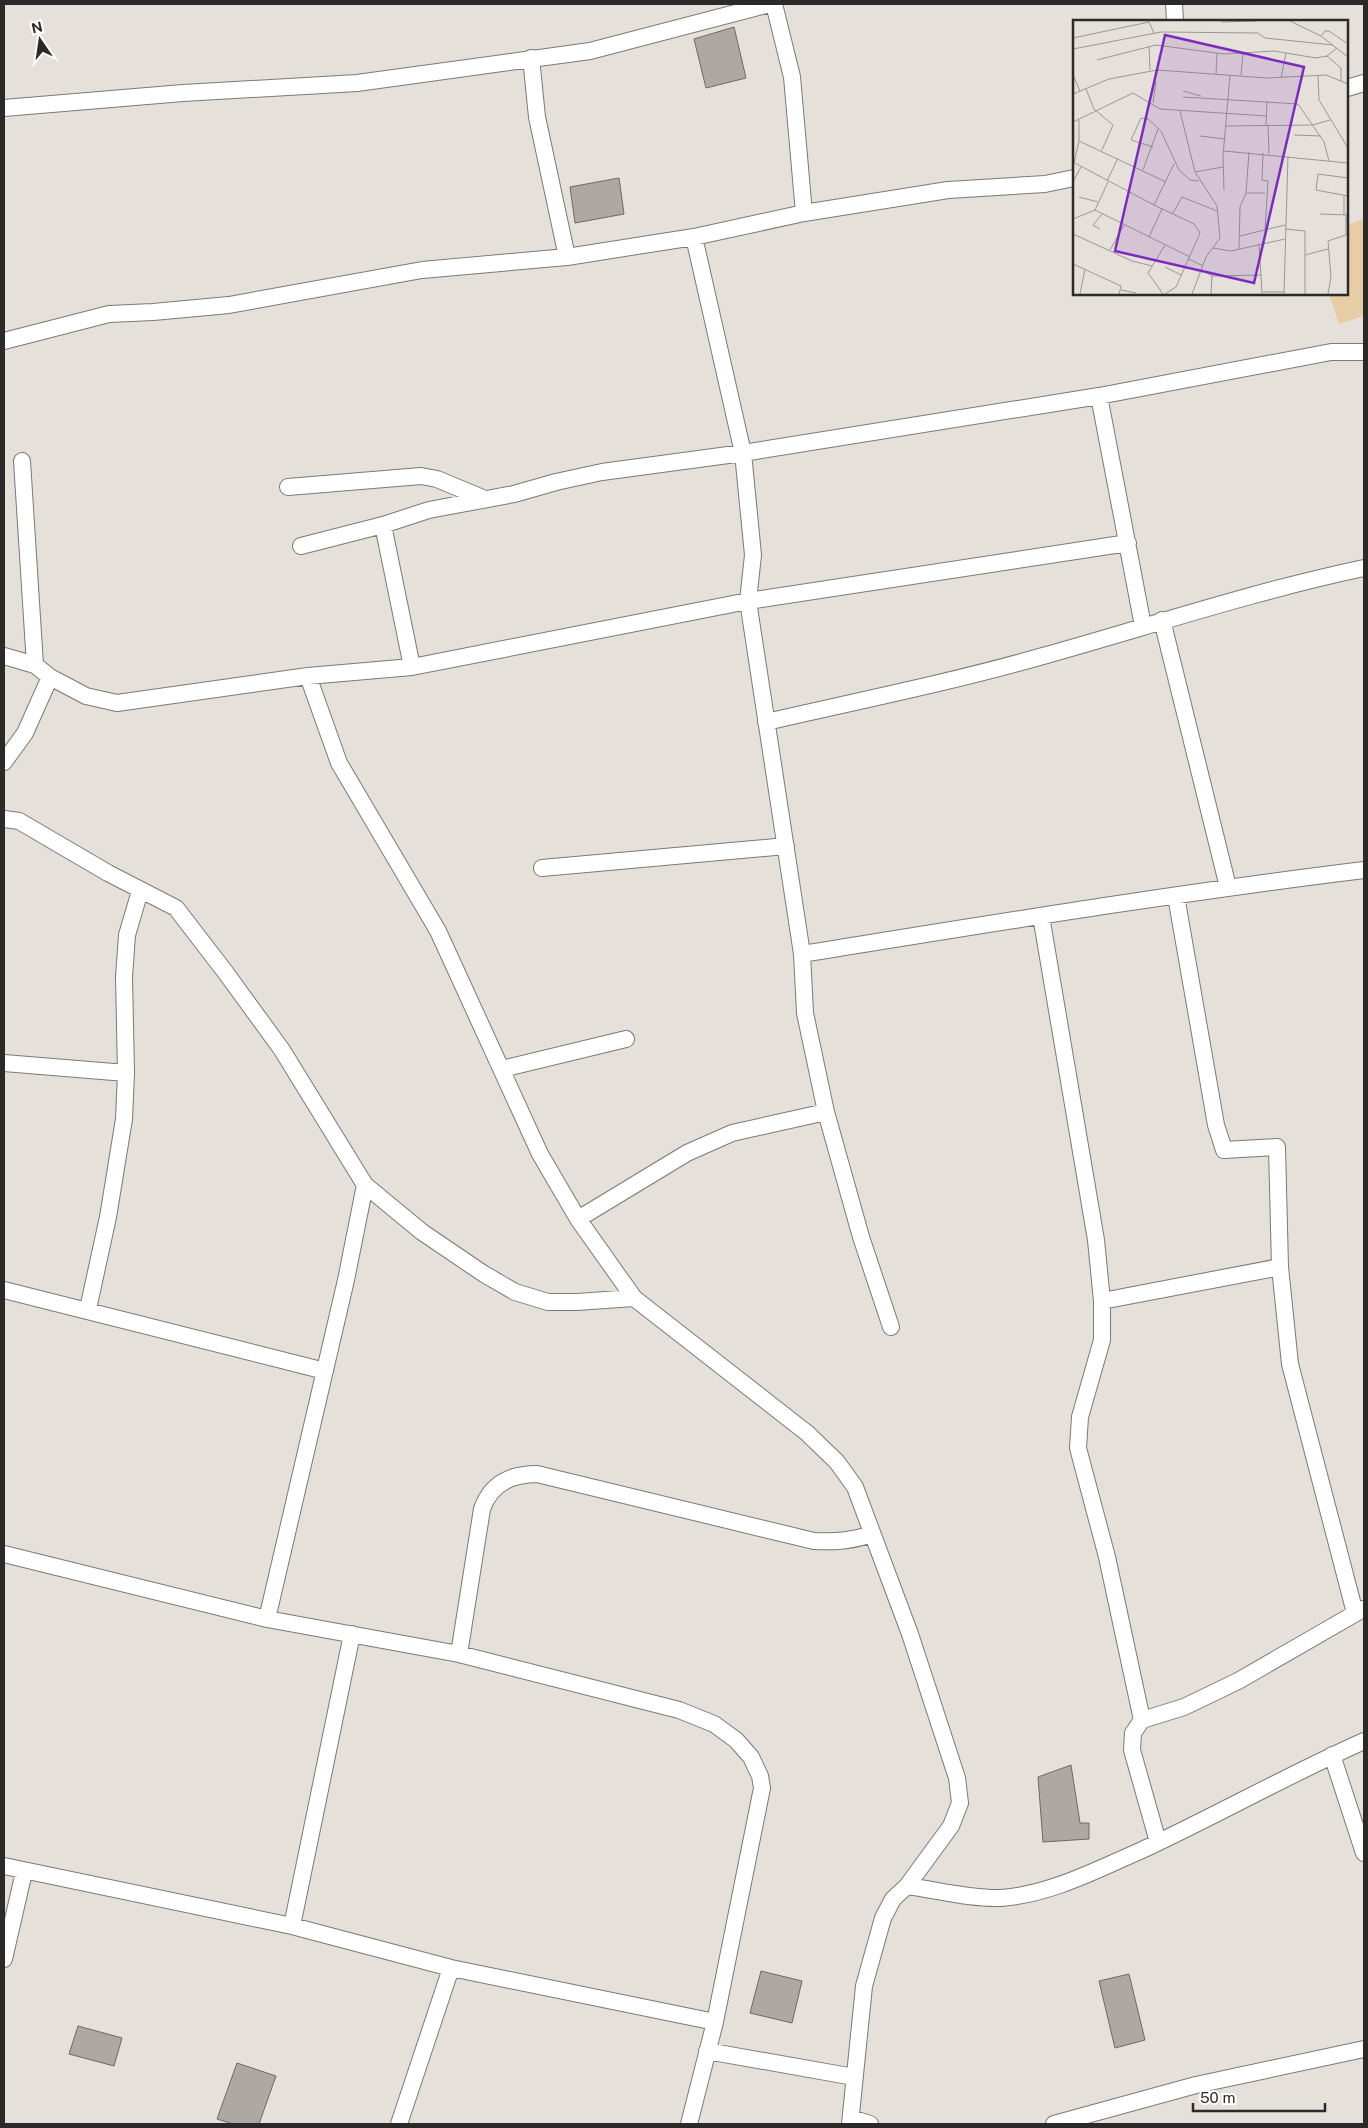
<svg xmlns="http://www.w3.org/2000/svg" width="1368" height="2128" viewBox="0 0 1368 2128" font-family="'Public Sans',sans-serif">
  <style>
    .green { fill: #e6cda5 }
    .building { fill: #ada9a2; stroke: #6c6862 }
    .lines { fill: none; stroke-linecap: round; stroke-linejoin: round }
    .street-casing { stroke: #7d7973; stroke-width: 18 }
    .street { stroke: #fff; stroke-width: 16 }
    .inset-road { fill: none; stroke: #9b9792; stroke-width: 1 }
    .view { fill: #7b2cbf; fill-opacity: 0.15; stroke: #7b2cbf; stroke-width: 2.5 }
    .inset-edge { fill: none; stroke: #2c2a28; stroke-width: 2.5 }
  </style>
  <rect width="100%" height="100%" fill="#e5e0d9"/>
  <path class="green" d="M1364,219V316L1339,324L1329,294H1347V225Z"/>
  <path class="building" d="M734,27L746,78L706,88L694,39Z
    M619,178L624,214L575,223L570,187Z
    M1071,1765L1080,1823H1089V1839L1043,1842L1038,1777Z
    M761,1971L802,1981L792,2023L750,2013Z
    M1129,1974L1145,2040L1115,2048L1099,1981Z
    M78,2026L122,2038L114,2066L69,2054Z
    M237,2063L276,2076L259,2124H233L217,2119Z"/>
  <g class="lines">
    <g class="street-casing">
      <path id="street" d="M774,4L792,77L804,213
        M1174,4L1175,21
        M531,58L537,117L567,257
        M1347,88L1364,83
        M4,108L183,93L357,83L590,51L770,4
        M694,237L743,453L753,555L748,601L802,954L805,1013L826,1112L861,1237L891,1327
        M4,341L109,314L153,312L229,305L422,270L567,257L694,237L804,213L948,190L1045,184L1074,178
        M1099,396L1143,626
        M22,461L35,665
        M288,487L421,476L437,479L485,499
        M383,525L412,667
        M301,546L383,525L429,510L514,494L556,482L602,472L743,453L1099,396L1331,352H1364
        M1162,620L1228,887
        M4,656L35,665L50,677L86,696L117,703L308,676L412,667L748,601L1128,543
        M308,676L339,763L438,931L540,1154L578,1219L634,1298L807,1433L837,1462L855,1487L910,1634L957,1778L960,1803L951,1826L907,1886L893,1899L883,1918L864,1986L850,2124
        M766,722C858,701 952,682 1043,656C1150,626 1255,591 1364,568
        M4,762L25,733L50,677
        M4,819L19,821L108,873L176,908L226,973L282,1050L365,1185L422,1232L484,1274L515,1292L548,1302H577L634,1298
        M542,868L786,846
        M1176,896L1216,1125L1224,1150L1277,1147L1280,1267L1290,1364L1355,1613
        M1041,916L1096,1240L1102,1301V1340L1080,1417L1078,1448L1107,1557L1142,1720L1133,1733L1132,1750L1158,1842
        M802,954C989,924 1176,893 1364,870
        M4,1063L126,1073
        M502,1069L626,1039
        M365,1185L346,1280L267,1619L459,1654L679,1710L714,1724L736,1740L751,1757L760,1776L762,1788L715,2022L689,2124
        M578,1219L687,1153L732,1133L826,1112
        M4,1290L325,1371
        M1102,1301L1280,1267
        M88,1309L108,1217L124,1119L126,1073L124,977L127,935L140,891
        M4,1554L267,1619
        M459,1654L482,1509C491,1483 512,1474 537,1474L814,1541C835,1542 852,1541 872,1534
        M1142,1720L1184,1707L1238,1681L1363,1609
        M1332,1755L1364,1853
        M4,1866L292,1926L451,1968L715,2022
        M907,1886C937,1890 970,1899 1000,1898C1049,1895 1096,1870 1140,1851C1215,1816 1288,1775 1364,1741
        M292,1926L352,1634
        M4,1959L24,1872
        M707,2051L854,2077
        M851,2118L870,2124
        M399,2124L451,1968
        M1054,2124L1196,2085L1364,2049"/>
    </g>
    <use href="#street" class="street"/>
  </g>
  <g transform="translate(1073 20)">
    <rect width="275" height="275" fill="#e5e0d9"/>
    <path class="inset-road" d="M217,1L248,16L275,37M148,2L183,1M248,16L252,11H256L275,24M0,18L76,2L81,13M76,26L77,50M0,29L88,12L185,13L192,18L260,25M254,36L268,48V61M24,40L83,25L151,34L201,31L243,38L254,36L264,28M143,54L144,33M0,55L7,71M168,55L170,33M245,55L246,80L275,128M208,58L213,33M13,69L21,89L40,105L29,130M110,71L128,76M0,74L36,59L84,50L194,58L253,55L275,64M110,77L225,84L251,122L256,141M80,83L83,62M107,91L122,152L144,186L147,218L133,237L119,274M0,102L60,73L87,89L194,96M193,105L194,81M195,105L196,134M153,106L240,105L257,100M221,115L248,116M127,116L152,119M6,121L93,162M80,127L58,120L68,98L75,99L88,111L106,150L117,160L126,161M151,131L275,143M190,133L189,160L195,161L192,210M0,142L81,185M1,143L6,121V100M70,150L85,109M122,152L150,147M275,158L245,154L243,170L275,176M34,161L45,138M0,162L8,147M35,162L22,190L117,237M151,170L150,136L157,55M174,173H192M271,176V195M6,177L25,182M100,193L109,177L144,191M247,194L275,195M0,199L22,190M27,209L20,205L29,194M212,209L232,211V274M0,214L59,241L79,246M167,216L212,205M76,217L89,189M186,224L189,274M140,228L158,231L212,219M166,229L167,187L173,173L176,132M37,230L51,205M232,235L255,229M116,239L130,246M0,244L48,266L46,274M92,247L108,255M129,250L139,256L189,255M48,270L63,273M190,272H211M7,274L12,249M90,274L75,253L92,225M92,274L103,267L127,213L121,204L81,185L101,144M138,274L139,256M211,274L215,136M255,274L258,257L255,221L273,215V195"/>
    <path class="view" d="M92,15L231,47L181,263L42,231Z"/>
    <rect width="275" height="275" class="inset-edge"/>
  </g>
  <rect width="1368" height="2128" fill="none" stroke="#2c2a28" stroke-width="10"/>
  <g transform="translate(40 40) rotate(347)" stroke="#ffffff" stroke-width="4" paint-order="stroke">
  <path d="M0-4L9 19L0 12L-9 19Z" fill="#2c2a28"/>
  <text y="-8" font-size="14" font-weight="bold" text-anchor="middle" fill="#2c2a28">N</text>
  </g>
  <path d="M1193 2103v8h132v-8" fill="none" stroke="#2c2a28" stroke-width="2.5"/>
  <text x="1200" y="2103" font-size="15" fill="#2c2a28" stroke="#ffffff" stroke-width="4" paint-order="stroke">50 m</text>
</svg>
